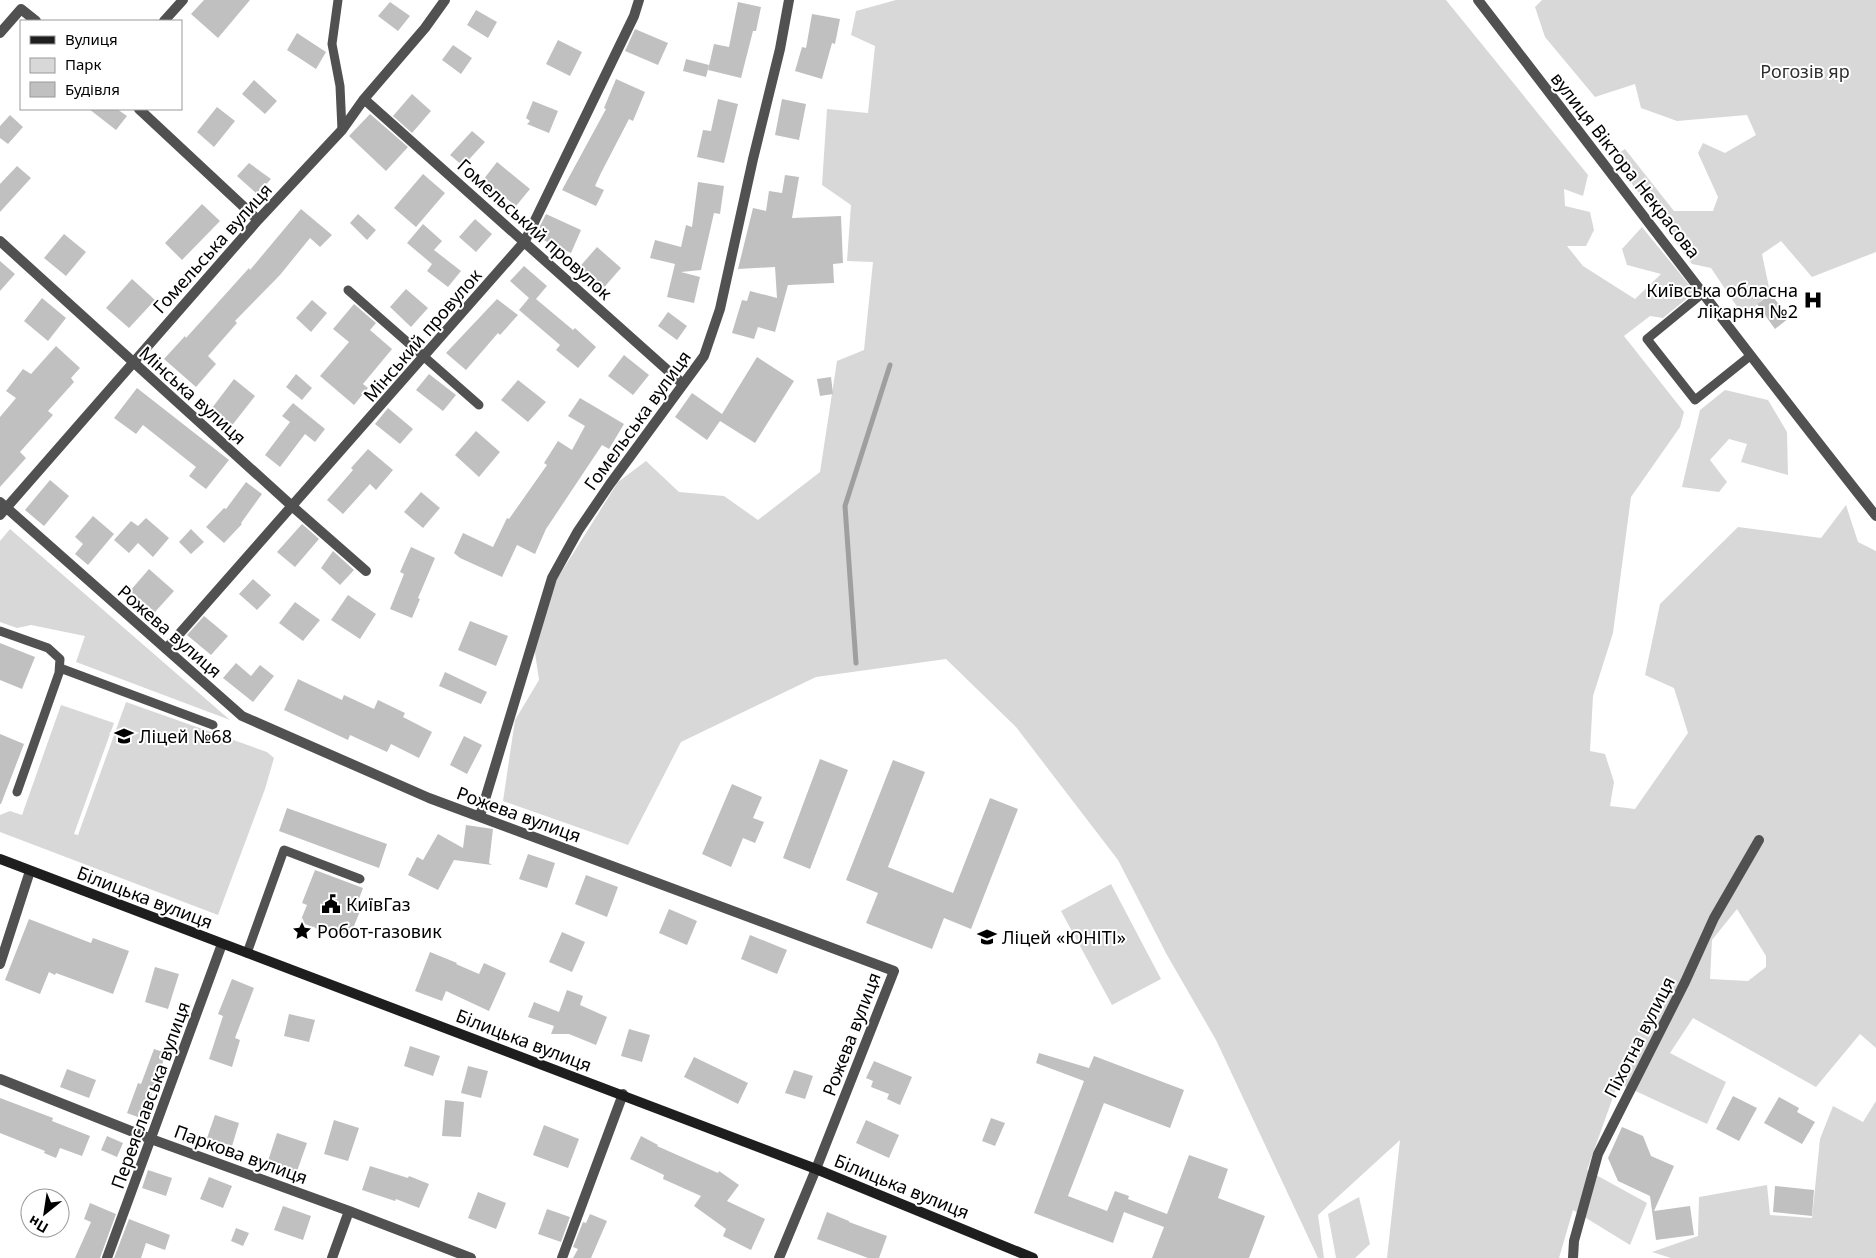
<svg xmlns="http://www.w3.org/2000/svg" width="1876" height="1258" viewBox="0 0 1876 1258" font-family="'Noto Sans',sans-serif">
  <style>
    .green { fill: #d8d8d8; fill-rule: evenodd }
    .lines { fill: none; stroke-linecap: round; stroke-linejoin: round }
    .stream { stroke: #9f9f9f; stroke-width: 5 }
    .building { fill: #c0c0c0 }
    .lane { stroke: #515151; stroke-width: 9 }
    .street { stroke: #515151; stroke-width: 10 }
    .secondary { stroke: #1e1e1e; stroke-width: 10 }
    .labels { text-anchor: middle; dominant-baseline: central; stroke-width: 4; stroke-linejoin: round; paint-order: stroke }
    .park-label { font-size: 18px; fill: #2f2f2f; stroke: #fff }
    .street-label { font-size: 18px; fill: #000; stroke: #fff }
    .poi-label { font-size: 18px; fill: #000; stroke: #fff; text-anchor: start }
  </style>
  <rect width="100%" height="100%" fill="#fff"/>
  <path class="green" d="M896,0H1446L1588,175L1583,196L1564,189L1565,206L1590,212L1594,230L1586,246H1567L1583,266L1635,299L1661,274L1627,265L1622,249L1642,227L1695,292L1663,318L1650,316L1624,336L1684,412L1680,427L1631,497L1613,633L1593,696L1590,751L1605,754L1614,782L1610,806L1635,809L1688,733L1674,688L1645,675L1660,604L1738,527L1821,538L1846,505L1858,542L1876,551V1048L1860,1034L1816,1087L1693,1018L1670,1053L1726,1082L1707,1124L1618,1083L1587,1170L1647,1203L1630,1245L1573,1210L1559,1258H1387L1400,1140L1318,1215L1324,1258H1318L1216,1040L1167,955L1118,860L1016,727L946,659L816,677L681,742L628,845L503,801L515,720L539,680L534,646L557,579L618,482L646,461L679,492L724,496L758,520L820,472L837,361L864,350L873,262L847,261L851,205L822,185L827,109L868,113L875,46L851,35L856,11ZM1737,909L1766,956V967L1748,981L1710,979L1712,940Z
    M1542,0H1876V252L1812,277L1781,241L1762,254L1770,292L1744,317L1711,268L1692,264L1612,157L1625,149L1674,211H1713L1718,197L1698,153L1703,143L1725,153L1756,135L1747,115L1677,121L1641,108L1635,84L1595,97L1545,37L1535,7Z
    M1725,390L1768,400L1787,432L1788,475L1741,462L1747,444L1729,439L1710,460L1727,482L1719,492L1682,487L1700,410Z
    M10,529L230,720L76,662L85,636L31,625L17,628L0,622V541Z
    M126,702L267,752L274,758L265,789L218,915L0,832V815L10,811L22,815L61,705L114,723L74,834L78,835Z
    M1111,884L1161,979L1112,1005L1061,911Z
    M1876,1101V1258H1671L1652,1252L1698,1236L1699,1197L1767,1185L1770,1215L1812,1218L1820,1139L1833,1106L1863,1122Z
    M1359,1197L1370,1244L1355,1258H1336L1328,1214Z"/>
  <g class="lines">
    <path class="stream" d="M856,663L845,506L890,365"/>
  </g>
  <path class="building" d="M204,0H250L218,38L191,14Z
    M390,2L410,16L398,31L378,16Z
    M738,2L761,7L756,31H753L741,78L708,70L714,44L729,47Z
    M476,10L497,22L488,38L467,25Z
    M812,14L840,19L835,44L832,43L822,79L795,71L802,47L806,48Z
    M635,29L668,43L658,65L625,51Z
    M297,33L326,52L316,69L287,50Z
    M558,40L582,52L570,76L546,64Z
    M453,45L472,58L461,74L442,60Z
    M686,59L709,65L706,77L683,71Z
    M616,79L645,92L633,121L629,119L601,173L595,186L604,190L596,206L562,190L606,109L604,108Z
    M254,80L277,101L265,114L242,94Z
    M412,94L431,111L412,133L393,116Z
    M718,99L738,104L724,163L697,157L703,130L711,131Z
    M782,99L806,104L799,140L775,135Z
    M533,101L558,111L549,133L527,124L530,121L526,118Z
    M217,107L235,121L214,147L197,132Z
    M89,109H117L127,116L116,130Z
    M370,114L408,147L386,171L349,136Z
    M10,115L23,127L8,144L0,138V126Z
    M472,131L485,142L463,166L450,155Z
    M497,162L530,189L516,206L483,180Z
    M249,163L271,179L257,194L237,176Z
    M17,166L31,178L0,212V184Z
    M423,174L445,193L416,227L394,208Z
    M785,175L799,177L792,218L841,216L843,263L833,264L834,283L788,285L775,332L758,327L754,339L732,333L742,300L747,301L750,291L777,298L775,267L738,269L753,208L766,211L769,191L782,193Z
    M698,182L724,186L720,214L714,213L701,270L681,272L700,277L694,303L667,297L675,264L650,258L655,240L681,247L686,225L692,227Z
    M202,204L220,221L182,260L165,243Z
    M301,209L332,235L320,247L310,238L280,275L235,321L237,323L208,356L216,364L196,387L164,359L185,336L186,338L249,268L250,270Z
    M358,214L376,230L367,240L350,223Z
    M546,214L581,230L571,253L535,236Z
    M475,219L492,234L476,252L459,237Z
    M423,224L442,241L434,250L461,271L448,287L427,271L432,264L407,243Z
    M64,234L86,252L66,276L44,258Z
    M597,247L621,268L600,292L576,271Z
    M0,261L15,274L0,291Z
    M524,266L547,286L536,299L573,330L575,328L596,347L578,368L556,350L560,345L519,310L529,298L510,281Z
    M132,279L155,300L129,328L106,308Z
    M406,289L428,308L411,327L390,307Z
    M1771,294L1789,318L1775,329L1757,304Z
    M42,298L66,318L48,341L24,321Z
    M497,299L518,315L500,335L498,333L466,370L446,353Z
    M312,300L327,313L311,332L296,318Z
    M354,304L376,323L370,330L392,349L363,384L368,388L354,405L320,376L349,342L333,329Z
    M668,312L687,326L677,340L658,326Z
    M56,346L80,368L71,378L74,382L48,411L53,415L20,452L26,458L0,487V417L16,398L6,391L23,369L31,374Z
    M624,355L649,375L633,395L608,376Z
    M757,357L794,381L755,443L720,421L707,440L675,417L692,393L722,414Z
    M296,374L312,388L302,400L286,387Z
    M429,374L456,395L443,411L416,390Z
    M831,377L833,394L820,396L817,379Z
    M234,379L255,396L230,428L209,412Z
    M518,380L546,402L528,422L501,400Z
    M137,388L229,460L206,489L189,476L196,467L143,425L136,434L114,418Z
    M580,398L624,424L609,449L602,445L546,529L535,554L517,545L502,577L460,558L454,553L463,533L493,547L507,518L509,519L547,465L544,463L558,441L572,450L585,426L568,416Z
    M293,403L325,429L315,442L305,434L280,467L265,455L290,422L282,416Z
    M388,408L413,429L400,444L375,424Z
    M476,431L500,452L479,477L455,455Z
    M368,449L393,470L376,490L370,484L343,514L327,500L353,470L351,468Z
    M50,480L69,496L44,526L25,510Z
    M246,482L262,494L241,523L242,524L224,543L206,527L224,508L226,509Z
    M421,492L440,508L423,528L404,512Z
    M93,516L114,534L88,565L75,554L83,544L75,537Z
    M146,518L169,538L153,557L138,543L129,553L114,540L131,521L138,526Z
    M302,524L319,539L295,567L277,552Z
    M191,529L204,542L191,554L179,542Z
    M411,547L435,558L418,598L420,599L412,618L390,609L404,574L400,572Z
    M333,551L354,570L340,585L321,568Z
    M149,569L174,591L155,612L130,591Z
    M253,579L271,595L257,610L239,594Z
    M348,595L376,614L360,639L331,620Z
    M295,602L320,620L303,641L279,623Z
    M204,616L228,636L211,655L187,635Z
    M470,621L508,636L496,666L458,650Z
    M0,643L35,657L22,689L0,680Z
    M236,663L251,676L260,665L274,676L253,702L223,678Z
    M445,672L487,692L481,704L439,686Z
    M298,679L342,700L344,695L374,709L378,700L405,713L403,717L432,732L419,758L391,744L387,752L350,735L348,740L284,710Z
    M0,734L24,744L1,804H0Z
    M464,736L482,745L467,774L450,765Z
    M820,759L848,770L810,869L783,858Z
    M893,760L925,772L888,867L953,893L990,798L1018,809L971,929L944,918L932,949L866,923L878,893L846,880Z
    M732,784L762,797L753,818L764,822L755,843L743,838L731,867L702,854Z
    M287,808L387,844L379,868L279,831Z
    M466,825L493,829L489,863L492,865L454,860L438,890L408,875L417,857L423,860L438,834L463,848Z
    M528,854L555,863L547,888L519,879Z
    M315,870L363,888L357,904L362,906L350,936L332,929L330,934L300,922L307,905L302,903Z
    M586,875L618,887L607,917L575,904Z
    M669,909L697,921L687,945L659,933Z
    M29,919L91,943L93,938L129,951L113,994L56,973L55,975L49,972L40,994L5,980Z
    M562,932L585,942L572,972L549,962Z
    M750,935L787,950L777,974L741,959Z
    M430,952L457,963L456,964L479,974L484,963L506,973L489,1011L446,991L442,1001L415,991Z
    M155,967L179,974L168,1009L145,1002Z
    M232,979L254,988L235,1038L240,1040L232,1067L209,1059L223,1016L218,1014Z
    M567,990L583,996L580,1005L607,1017L596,1045L569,1034H551L554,1026L528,1017L534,1002L559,1012Z
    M289,1014L315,1020L309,1042L284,1036Z
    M629,1029L650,1035L642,1062L621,1056Z
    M410,1046L440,1056L433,1076L404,1066Z
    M154,1049L166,1053L143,1119L127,1113L138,1083L141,1084Z
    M1039,1053L1089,1068L1094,1056L1184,1090L1170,1128L1104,1103L1068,1196L1107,1211L1115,1191L1129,1196L1128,1199L1167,1214L1189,1155L1228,1169L1218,1198L1265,1216L1249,1258H1152L1164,1227L1124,1212L1113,1243L1034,1213L1084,1081L1036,1063Z
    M694,1057L748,1083L738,1104L684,1077Z
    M874,1061L912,1077L900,1105L887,1099L889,1094L871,1087L873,1081L866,1078Z
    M468,1066L488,1071L481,1098L461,1093Z
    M67,1069L96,1080L89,1098L60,1087Z
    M794,1070L813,1076L805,1099L785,1093Z
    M1733,1096L1757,1108L1739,1141L1716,1129Z
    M1779,1097L1799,1108L1797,1112L1815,1122L1802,1144L1764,1123Z
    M0,1098L53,1118L52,1121L90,1136L82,1156L60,1148L56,1158L44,1153L45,1151L0,1133Z
    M445,1100L464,1102L461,1137L442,1136Z
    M215,1115L239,1123L232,1146L207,1138Z
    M991,1118L1005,1123L995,1146L982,1141Z
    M334,1120L359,1128L348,1161L324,1154Z
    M866,1120L899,1135L889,1158L856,1143Z
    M544,1125L579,1139L568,1168L533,1155Z
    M1622,1127L1643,1136L1651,1156L1674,1166L1654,1211L1690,1206L1694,1235L1656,1240L1650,1196L1618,1181L1608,1158Z
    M277,1133L307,1143L296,1174L267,1164Z
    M107,1136L123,1143L117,1157L101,1150Z
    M641,1136L658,1145L657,1146L718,1173L719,1171L739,1185L727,1201L765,1219L751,1250L723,1236L726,1229L694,1206L701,1196L663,1179L664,1175L630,1159Z
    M370,1166L408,1178L409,1176L429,1184L419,1208L396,1199L395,1201L362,1190Z
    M148,1170L172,1178L166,1196L142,1188Z
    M209,1177L232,1186L223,1208L200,1199Z
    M1775,1186L1814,1190L1812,1216L1773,1212Z
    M478,1192L506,1203L496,1229L468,1218Z
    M90,1203L116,1214L100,1258H75L91,1222L84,1219Z
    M283,1206L311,1216L303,1240L274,1230Z
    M547,1209L570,1217L561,1242L538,1234Z
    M827,1212L849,1221V1222L887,1236L879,1258H868L817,1239Z
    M590,1214L607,1221L591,1258H573L578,1249L573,1247L583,1222L586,1223Z
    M129,1219L170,1235L165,1250L146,1243L141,1258H114Z
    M236,1228L249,1233L243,1246L231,1241Z"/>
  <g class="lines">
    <path class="lane" d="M338,0L332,44L340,86L342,130
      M348,290L479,405
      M1703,293L1647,339L1695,400L1750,356
      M0,631L48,648L60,659L59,673L17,792
      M60,668L213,725
      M247,953L284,850L360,879"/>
    <path class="street" d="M1478,0C1611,172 1741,346 1876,516
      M164,21L183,0
      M0,33L21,9L36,21
      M364,99L683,384
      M139,109L258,220
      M0,241L293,507L366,571
      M0,502L242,716L429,798L894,971L816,1169L779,1258
      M0,515L258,220L342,130L364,99L425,28L445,0
      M166,649L525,241L634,16L639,0
      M480,816L552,578L578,531L610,484L704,356L720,309L753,159L780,49L789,0
      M0,964L30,871
      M0,1079L151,1139L349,1211L471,1258
      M107,1258L222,944
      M332,1258L349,1211
      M562,1258L623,1094
      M1573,1258L1574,1241L1598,1154L1685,982L1714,918L1759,840"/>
    <path class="secondary" d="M0,859L816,1169L1033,1258"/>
  </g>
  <defs>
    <g id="hospital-bare" transform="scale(1.5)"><path d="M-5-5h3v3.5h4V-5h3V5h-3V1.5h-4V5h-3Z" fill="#000" stroke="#fff" stroke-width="2.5" paint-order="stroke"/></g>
    <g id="school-bare" transform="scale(1.5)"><path d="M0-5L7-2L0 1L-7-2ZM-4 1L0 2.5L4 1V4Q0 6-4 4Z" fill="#000" stroke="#fff" stroke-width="2.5" paint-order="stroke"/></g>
    <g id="civic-bare" transform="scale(1.5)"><path d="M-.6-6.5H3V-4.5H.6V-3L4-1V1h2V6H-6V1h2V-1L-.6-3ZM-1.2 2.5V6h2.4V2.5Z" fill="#000" stroke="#fff" stroke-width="2.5" paint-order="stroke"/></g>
    <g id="sight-bare" transform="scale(1.5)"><path d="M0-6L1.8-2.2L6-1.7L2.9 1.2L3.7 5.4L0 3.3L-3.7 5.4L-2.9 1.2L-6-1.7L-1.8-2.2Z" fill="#000" stroke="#fff" stroke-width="2.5" paint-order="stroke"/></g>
  </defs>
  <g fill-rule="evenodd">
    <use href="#hospital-bare" x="1813" y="300"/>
    <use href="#school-bare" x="124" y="736"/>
    <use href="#civic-bare" x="331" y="904"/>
    <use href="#sight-bare" x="302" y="931"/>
    <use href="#school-bare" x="987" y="937"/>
  </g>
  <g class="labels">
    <g class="park-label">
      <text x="1805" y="71">Рогозів яр</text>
    </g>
    <g class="street-label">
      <text transform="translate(1626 165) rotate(52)">вулиця Віктора Некрасова</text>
      <text transform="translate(535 229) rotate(42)">Гомельський провулок</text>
      <text transform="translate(212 248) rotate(-48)">Гомельська вулиця</text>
      <text transform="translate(422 335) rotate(-49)">Мінський провулок</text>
      <text transform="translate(193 395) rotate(42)">Мінська вулиця</text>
      <text transform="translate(637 420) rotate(-54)">Гомельська вулиця</text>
      <text transform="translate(170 631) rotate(41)">Рожева вулиця</text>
      <text transform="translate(519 814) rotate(20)">Рожева вулиця</text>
      <text transform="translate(145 897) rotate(21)">Білицька вулиця</text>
      <text transform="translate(851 1034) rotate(-69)">Рожева вулиця</text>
      <text transform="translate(1639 1037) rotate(-63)">Піхотна вулиця</text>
      <text transform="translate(524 1040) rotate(21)">Білицька вулиця</text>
      <text transform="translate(150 1095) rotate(-70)">Переяславська вулиця</text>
      <text transform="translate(241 1154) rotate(20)">Паркова вулиця</text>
      <text transform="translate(902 1186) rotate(22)">Білицька вулиця</text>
    </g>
    <g class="poi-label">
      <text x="1798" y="290" text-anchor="end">Київська обласна<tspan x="1798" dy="21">лікарня №2</tspan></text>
      <text x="139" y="736">Ліцей №68</text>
      <text x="346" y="904">КиївГаз</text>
      <text x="317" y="931">Робот-газовик</text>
      <text x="1002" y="937">Ліцей «ЮНІТІ»</text>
    </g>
  </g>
  <rect x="20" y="20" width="162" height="90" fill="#ffffff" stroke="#999999"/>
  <rect x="30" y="36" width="25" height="8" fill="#1e1e1e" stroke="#999999"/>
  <text x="65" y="45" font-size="15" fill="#000000">Вулиця</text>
  <rect x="30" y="58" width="25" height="15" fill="#d8d8d8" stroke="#999999"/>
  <text x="65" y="70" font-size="15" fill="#000000">Парк</text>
  <rect x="30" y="82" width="25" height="15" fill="#c0c0c0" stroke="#999999"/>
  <text x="65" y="95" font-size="15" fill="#000000">Будівля</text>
  <g transform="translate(45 1213) rotate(210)"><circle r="24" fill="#ffffff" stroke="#999999"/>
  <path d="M0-4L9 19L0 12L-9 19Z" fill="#000000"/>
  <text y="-8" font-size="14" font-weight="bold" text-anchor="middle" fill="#000000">Пн</text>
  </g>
</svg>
